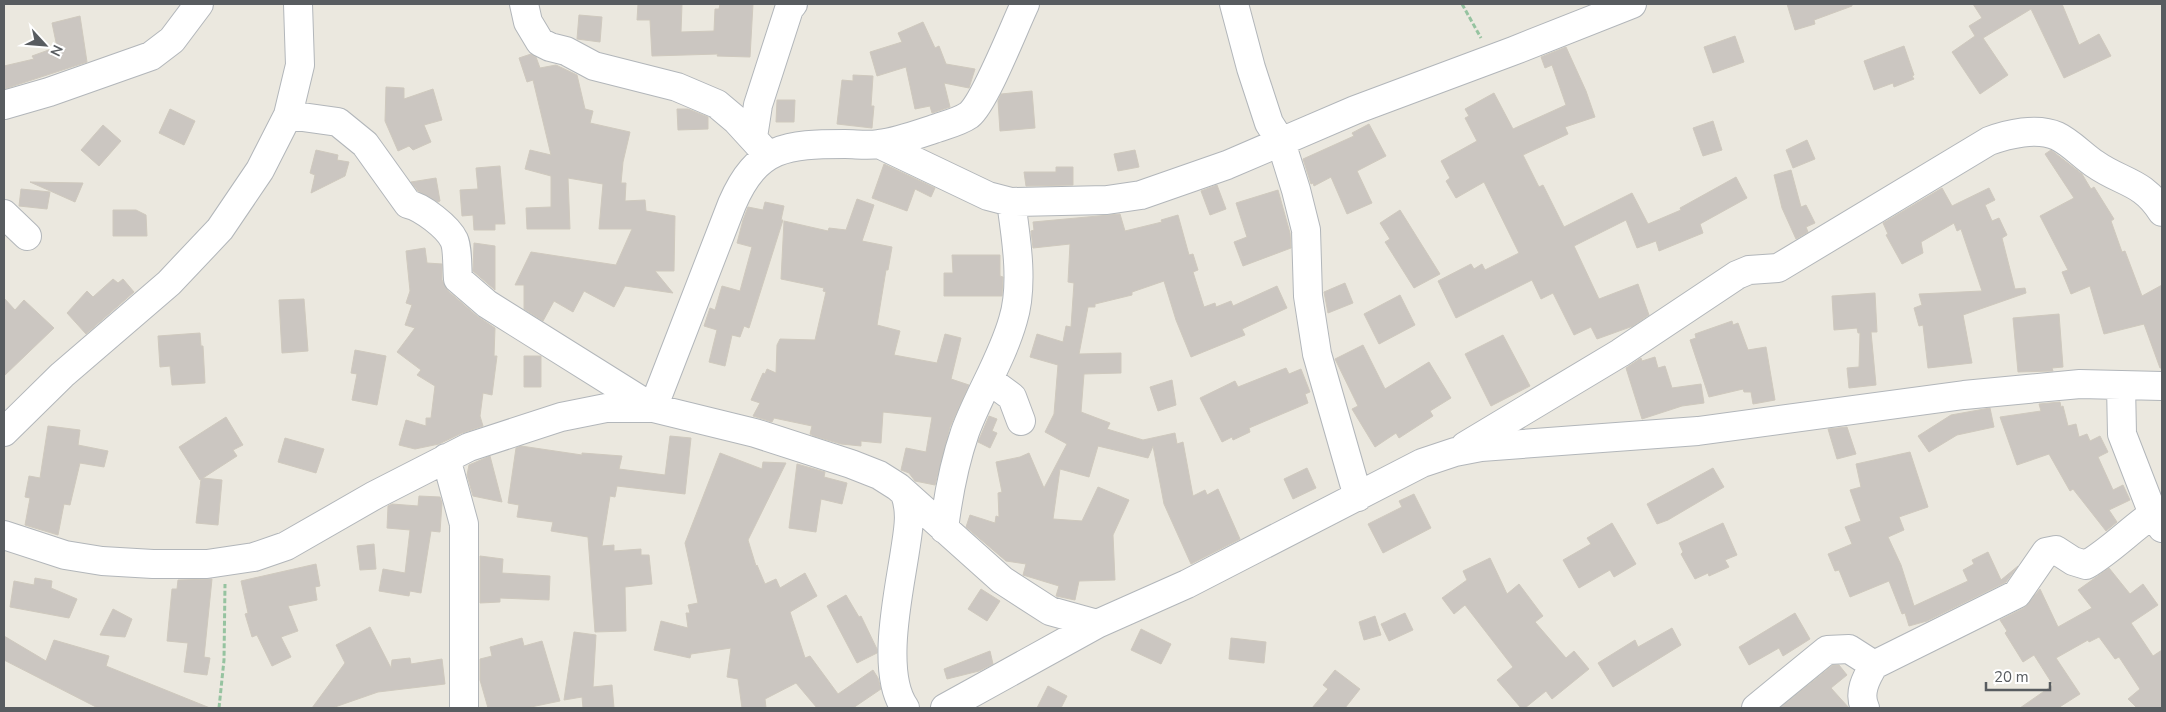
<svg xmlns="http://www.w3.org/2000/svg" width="2166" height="712" viewBox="0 0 2166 712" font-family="'Nunito Sans',sans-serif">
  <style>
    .building { fill: #cbc6c1; stroke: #cfc9be }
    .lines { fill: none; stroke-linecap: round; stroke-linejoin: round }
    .minor-casing { stroke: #b2b6ba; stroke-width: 30 }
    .path { stroke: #96c3a0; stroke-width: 3; stroke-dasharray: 5 2.5; stroke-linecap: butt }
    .minor { stroke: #fff; stroke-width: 28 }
  </style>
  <rect width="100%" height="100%" fill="#ebe8df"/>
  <path class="building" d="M638,4H682L681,32L714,31L715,9H719L720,4H753L750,57L717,56L718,54L652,56L650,20H637Z
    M1787,4H1852V6L1814,20L1815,24L1795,30Z
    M1973,4H2062L2079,45L2099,34L2111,56L2064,78L2031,9L1983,38L2008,75L1980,94L1952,52L1975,36L1969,26L1982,18Z
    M579,15L602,17L600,42L577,39Z
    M80,16L87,62L4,89V66L34,59L32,56L57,47L52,23Z
    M923,22L935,48L939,46L946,64L975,69L969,88L944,83L950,107L932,113L930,106L915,109L906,67L877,76L870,52L902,42L898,33Z
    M1735,36L1744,62L1713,73L1704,47Z
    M1904,46L1914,75L1912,76L1914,79L1894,87L1893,83L1874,90L1864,61Z
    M1566,47L1586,91L1595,117L1565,127L1568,134L1523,155L1539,187L1543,185L1564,227L1632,193L1648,224L1681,210L1680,208L1736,177L1747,198L1700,224L1703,233L1659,251L1656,241L1637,248L1626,220L1574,246L1599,299L1638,284L1649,315L1633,326L1597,339L1591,327L1574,335L1553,293L1541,299L1532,280L1456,318L1438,281L1471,264L1474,269L1482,264L1485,270L1519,253L1484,182L1456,198L1446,181L1450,178L1441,161L1477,141L1465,118L1469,116L1465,109L1494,93L1513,129L1566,105L1552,65L1545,68L1541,57Z
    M531,54L536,57L540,68L556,65L577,75L585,109L593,111L590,123L630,132L623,162L621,183H626L625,201L645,200L646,211L675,216L674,271H655L673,293L625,286L614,307L584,291L573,312L554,301L543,321L524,309V285H515L531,252L616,265L632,229H599L603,184L568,178L570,229H527L526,208L551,207V176L525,169L530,150L551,155L533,80L527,82L519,58Z
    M853,75L873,76L871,106H874L872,128L837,124L842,80L853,81Z
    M386,87L404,88V99L433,89L442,120L424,125L431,142L413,150L409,146L398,151L385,121Z
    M1032,91L1035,128L1000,131L998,101L1001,94Z
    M777,100H795L794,122H776Z
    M170,109L195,121L184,145L159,133Z
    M677,109H688L708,117V129L678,130Z
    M1713,121L1722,150L1703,156L1693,128Z
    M1369,124L1386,156L1357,171L1372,203L1347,214L1331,177L1314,186L1313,183L1311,184L1303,159L1354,136L1352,133Z
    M103,125L121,141L99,166L81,150Z
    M1807,140L1815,159L1793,168L1786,150Z
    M316,150L338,155L337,160L349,162L345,176L311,193L315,175L310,173Z
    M1135,150L1139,167L1118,171L1114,154Z
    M2051,150L2082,174L2091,189L2094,187L2114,219L2111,221L2122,252L2125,251L2142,296L2162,285V368H2160L2144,324L2104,334L2090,286L2071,294L2062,272L2068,270L2040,216L2074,198L2045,154Z
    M884,164L935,188L931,197L915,189L907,211L872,198Z
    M500,166L505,224H495V230H474L473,215L462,216L460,190L478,189L476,168Z
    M1056,167H1073V185L1026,186L1024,172H1056Z
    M1791,170L1801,207L1806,205L1815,223L1806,227L1808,232L1796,239L1782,208L1774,175Z
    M436,178L440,201L438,202L418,191L411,182Z
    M30,182L83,183L75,202Z
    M1217,185L1226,209L1210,215L1201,191Z
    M1942,188L1952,206L1989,188L1995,200L1985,205L1992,221L1999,218L2007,235L2002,238L2015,289L2025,288L2026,293L1963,315L1972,363L1928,368L1923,325L1919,326L1914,308L1922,305L1919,294L1982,291L1961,229L1957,231L1954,223L1921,242L1923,253L1902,264L1886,235L1888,234L1883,223Z
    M21,189L50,192L47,209L19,206Z
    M1278,190L1290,233L1291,248L1243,266L1234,242L1247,237L1236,203Z
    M857,199L874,205L862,241L892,247L888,270H886L877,325L900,331L894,355L937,363L945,334L961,338L951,379L969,385L950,427L935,485L915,481L909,473L901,470L906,448L926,452L932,417L883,412L881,443L861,441V446L841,444L814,436L810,434L812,426L774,418L772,422L753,416L760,403L751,400L763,373L765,374L767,369L776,373L777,345L780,339L815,340L826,292L823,291L824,288L781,279L784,221L828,231L829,228L846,230Z
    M765,202L784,206L781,220H783L749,328L744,326L740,337L732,335L725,366L709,362L717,330L704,326L710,308L715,310L722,286L740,291L752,247L737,243L743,220L748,207L763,210Z
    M113,210H136L146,215L147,236H113Z
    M1400,210L1440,274L1414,288L1385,242L1390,239L1380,223Z
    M1120,214L1125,231L1162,222L1161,220L1178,215L1189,255L1193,254L1198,270L1193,272L1204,307L1215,303L1216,307L1231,301L1233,306L1277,286L1287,308L1242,329L1245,335L1191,357L1176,320L1164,281L1132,292V295L1095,304V307H1088L1079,354L1121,353V373L1084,374L1081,412L1110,423L1107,429L1143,440L1175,433L1177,444L1183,442L1193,496L1205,490L1207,495L1218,489L1240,539L1191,564L1164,504L1153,446L1148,458L1098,446L1089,477L1060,469L1053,519L1082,521L1098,487L1129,500L1113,535L1115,580L1079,581L1075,600L1056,596L1059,586L1023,575L1026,564L1006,561L966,527L970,515L995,523L996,516L999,517L998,493L1002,492L996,462L1020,457L1029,453L1044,488L1067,444L1045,432L1054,414L1058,365L1030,357L1037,334L1063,342L1066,326L1071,327L1074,283L1068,282L1070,244L1033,248L1031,231L1034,230L1033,222Z
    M474,243L495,246V290L473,271Z
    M425,248L427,263L442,264V280L448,291L477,316L495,328L494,356H497L492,395L483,393L480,416L483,426L462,433L439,444L415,449L399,445L406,420L426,426V418H431L435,386L417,375L421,370L397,352L415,328L405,325L412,305L406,303L410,291L406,251Z
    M952,255H1000V276L1003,277L1002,296H944V273H953Z
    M113,279L118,283L123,279L134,292L86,334L67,313L87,291L93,297Z
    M1345,283L1353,303L1328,313L1324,292Z
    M1875,293L1877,332H1871L1876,385L1849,388L1847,368L1859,367L1860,333H1858L1857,328L1834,330L1832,296Z
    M1400,295L1415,325L1379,344L1364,314Z
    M4,298L15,310L24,300L54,328L4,376Z
    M304,299L308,351L282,353L279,300Z
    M2059,314L2063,367L2052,368L2053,371L2018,372L2013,318Z
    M1732,321L1733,325L1738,323L1748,350L1766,347L1775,400L1753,404L1751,392H1744L1743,389L1709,397L1690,340L1696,338L1695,334Z
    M200,333L201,346H203L205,383L172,385L170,366L160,367L158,336Z
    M1503,335L1530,386L1491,406L1465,354Z
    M1363,345L1385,389L1429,362L1451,398L1430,411L1433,416L1399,438L1396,433L1375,447L1352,409L1358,406L1335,359Z
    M355,350L386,356L377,405L352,400L357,374L351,373Z
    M524,356H541V387H524Z
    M1655,357L1658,368L1665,366L1672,388L1701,384L1704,403L1682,406L1642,419L1626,368L1641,358L1642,361Z
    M1286,368L1289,374L1301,369L1310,392L1305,394L1308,403L1249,428L1250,432L1233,440L1232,437L1222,442L1200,398L1235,381L1238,387Z
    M1172,380L1176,405L1158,411L1150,387Z
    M2060,402L2061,407L2063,406L2068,426L2076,424L2079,437L2087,434L2090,441L2100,436L2108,452L2098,457L2113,490L2123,485L2130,500L2109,510L2117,522L2106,531L2073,489L2070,491L2049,454L2017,465L2000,417L2041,411L2039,404Z
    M1990,408L1994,427L1957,435L1929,452L1918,436L1951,415Z
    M989,416L997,419L992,431L997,433L990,448L978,442Z
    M226,417L243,445L233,450L237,456L203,478L222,480L218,525L196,523L201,479L200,480L179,447Z
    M48,426L80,430L78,445L108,451L104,467L80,463L70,505L64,504L58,535L25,525L30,498L25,497L29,476L40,478Z
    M1847,427L1856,454L1837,459L1828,429Z
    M670,436L691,438L685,494L617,486L615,497L610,496L602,546L614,545V551L641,549V555H649L652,584L625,587L626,631L595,632L588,537L551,531L553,522L517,517L519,505L508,503L516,448L521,446L582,455V453L622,456L619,469L665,475Z
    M285,438L324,449L316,473L278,462Z
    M1910,452L1928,507L1899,517L1904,530L1888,537L1901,565L1914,606L1968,581L1963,570L1974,564L1972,560L1988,552L2001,580L2018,566L2006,582L1927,621L1909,626L1905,613L1902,614L1889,581L1850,597L1839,570L1835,571L1828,554L1852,544L1845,527L1861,521L1850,490L1861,487L1856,464Z
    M720,453L762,469L763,462L786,463L748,540L756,566L757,565L765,584L776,579L780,588L805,573L817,596L790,612L805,658L810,656L838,694L873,670L878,678L881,689L853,708H817L796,683L765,699L766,708H742L738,679L727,677L731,648L691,654L690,658L654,650L661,621L688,628L686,613H690L688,605L698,603L685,543Z
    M490,456L502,502L473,496L467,475L469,465Z
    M797,464L825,472L824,477L847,483L842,504L821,499L816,532L789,528Z
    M1307,468L1316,488L1293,499L1284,479Z
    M1713,468L1724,487L1668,520L1657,524L1647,504Z
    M1414,494L1431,528L1383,553L1368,524L1402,507L1399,501Z
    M419,496L440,497L442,503L440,532L431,531L421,593L410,591L409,596L379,591L383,569L405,573L410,530L387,528L388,506L392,504L418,506Z
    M1612,523L1636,564L1614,577L1610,570L1579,588L1563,560L1591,544L1587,538Z
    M1723,523L1737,555L1725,560L1729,567L1709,576L1708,573L1695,579L1681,554L1683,552L1679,543Z
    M374,544L376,569L360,570L357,546Z
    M480,556L503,559L502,573L550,576L549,600L500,598V602L480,603Z
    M1490,558L1507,594L1519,584L1543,616L1535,622L1566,658L1574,651L1589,669L1552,699L1546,691L1525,708H1521L1497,680L1513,667L1465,605L1454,614L1442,598L1467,580L1463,571Z
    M316,564L320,586L315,587L317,600L288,606L298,631L281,637L291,657L272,666L257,635L252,637L245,614L248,613L241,581Z
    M2109,568L2130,594L2143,584L2158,605L2131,623L2153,656L2162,650V708H2137L2128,699L2140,689L2119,657L2115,659L2099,637L2089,642L2088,640L2056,658L2080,694L2058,708H2020L2053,685L2034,655L2023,662L2005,633L2007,631L2000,620L2024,608L2040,589L2058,627L2092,608L2078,590Z
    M35,578L52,581L51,588L77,599L69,618L10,607L14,581L34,585Z
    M212,579L204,657L210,658L207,675L184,672L188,643L167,641L172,589H177L178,580Z
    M981,589L1000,601L987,621L968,609Z
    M846,595L859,617L861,616L877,649V653L857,663L827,606Z
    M113,609L132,619L125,637L100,635Z
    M1405,613L1413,630L1389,641L1381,624Z
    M1795,613L1810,639L1783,656L1779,648L1749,665L1739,647Z
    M1375,616L1381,635L1364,640L1359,622Z
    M370,627L391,668L392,660L410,658L411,664L442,659L445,684L378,692L332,708H312L345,663L336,645Z
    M1672,628L1681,645L1613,687L1598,663L1635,640L1638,647Z
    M1141,629L1171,644L1161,664L1131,650Z
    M574,632L596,635L593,687L612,685L614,708H583L582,697L564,700Z
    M4,636L46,661L54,640L109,656L106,666L210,708H98L4,660Z
    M522,638L524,646L542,641L560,701L526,708H488L480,680V659L492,656L490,647Z
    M1231,638L1266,642L1264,663L1229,659Z
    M990,651L993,664L979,671L947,679L944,669Z
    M1833,665H1839L1847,675L1831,688L1849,708H1780Z
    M1335,670L1360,689L1345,708H1312L1328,689L1323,685Z
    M1048,686L1067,696L1061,708H1037Z"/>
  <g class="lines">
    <g class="minor-casing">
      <path id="minor" d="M524,4L528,22L540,42L550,47L566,51L594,66L677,87L717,104L736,120L768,155
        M1234,4L1251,68L1269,123L1281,142L1296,190L1306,230L1308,296L1317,354L1358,497
        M4,105L49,92L151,56L172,40L199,4
        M288,115L338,122L365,144L408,204C422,207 448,227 454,240C458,248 457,270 458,279L487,304L653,408L732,204C757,146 787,144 845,144C856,144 868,146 879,144C897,142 916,135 934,129C945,125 959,122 969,115C985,102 1014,27 1025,4
        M753,137L758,105L789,9L793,4
        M879,144L988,196L1011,202L1107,200L1141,195L1227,165L1355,110L1513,51L1632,4
        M4,214L27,236
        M989,380L1012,397L1021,421
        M2121,385L2122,434L2153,514L2162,528
        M4,432L62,375L169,283L220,229L260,170L288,115L300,65L298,4
        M1465,446L1620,353L1737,275L1749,270L1778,268L1989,141C2008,134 2037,127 2057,136C2070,142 2083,156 2095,164C2122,183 2143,181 2162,212
        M446,458L464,524V708
        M905,494C912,513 908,531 905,551C899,592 880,673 905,708
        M944,529C948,496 954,464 965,432C979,394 1002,359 1013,320C1024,285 1016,237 1011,202
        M4,535L65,555L102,561L153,564H207L254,557L286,546L375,495L469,447L561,417L606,408H653L755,433L851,464L879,475L898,487L1002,580L1050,611L1097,624
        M945,708L1097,624L1187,584L1422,463L1455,452L1481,447L1698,431L1964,395L2080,384L2162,386
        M1756,708L1827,650L1849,649L1874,665
        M1865,708C1858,693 1866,678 1874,665L2017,594L2046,552L2056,550L2073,561L2086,565C2110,551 2130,530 2153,514"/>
    </g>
    <path class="path" d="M1462,4L1481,38
      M219,708L224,660L225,584"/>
    <use href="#minor" class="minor"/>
  </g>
  <rect width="2166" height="712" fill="none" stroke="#585c60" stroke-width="10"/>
  <g transform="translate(45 45) rotate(116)" stroke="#ffffff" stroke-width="4" paint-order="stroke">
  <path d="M0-4L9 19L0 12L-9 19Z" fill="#585c60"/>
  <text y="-8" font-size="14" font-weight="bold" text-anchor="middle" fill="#585c60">N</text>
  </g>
  <path d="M1986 682v8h64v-8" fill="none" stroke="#585c60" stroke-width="2.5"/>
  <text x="1994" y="682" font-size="15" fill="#585c60" stroke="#ffffff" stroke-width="4" paint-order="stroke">20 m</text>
</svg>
